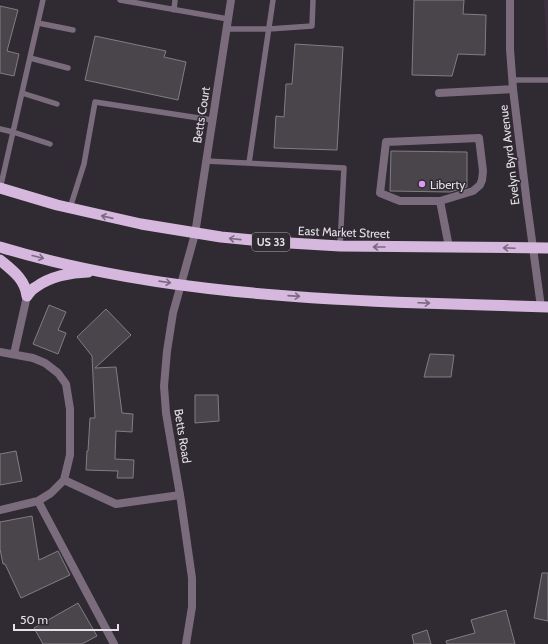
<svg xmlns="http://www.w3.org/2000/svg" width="548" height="644" viewBox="0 0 548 644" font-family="Cabin,sans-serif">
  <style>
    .built { fill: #3b313e }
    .building { fill: #4a444b; stroke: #837c85 }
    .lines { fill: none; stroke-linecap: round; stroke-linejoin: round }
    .service { stroke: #7a6c7d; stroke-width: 5.5 }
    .minor { stroke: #7a6c7d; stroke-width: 8 }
    .tertiary { stroke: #7a6c7d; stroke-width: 8 }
    .trunk { stroke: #d6b8de; stroke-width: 11 }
    .oneway { stroke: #7b6a7f }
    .poi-dot { fill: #df98f1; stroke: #302a32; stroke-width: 1.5 }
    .labels { text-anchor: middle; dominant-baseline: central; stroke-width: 3; stroke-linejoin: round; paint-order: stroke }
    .shield { fill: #302a32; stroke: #afaab0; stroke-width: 1 }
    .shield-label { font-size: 11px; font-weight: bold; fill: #e5e1e6 }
    .street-label { font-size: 12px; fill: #e5e1e6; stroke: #302a32 }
    .poi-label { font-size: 12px; fill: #e5e1e6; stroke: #302a32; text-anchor: start }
  </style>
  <rect width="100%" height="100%" fill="#302a32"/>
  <path class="built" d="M544,0H548V65Z"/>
  <path class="building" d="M414,0H464L463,14L486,15L485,55L458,54L452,76L412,75Z
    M0,6L18,10L7,51L19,54L14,76L0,73Z
    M95,36L166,51L164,57L186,62L178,100L85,80Z
    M295,44L343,47L337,150L274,148L276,116L284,117L286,84H292Z
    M391,151L467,152V187L450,192L390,191Z
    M49,305L66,312L58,330L66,333L58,354L33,344Z
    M106,309L131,335L95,368L116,367L122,413L133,414L132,432L116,431L115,459L134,460L133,478H117L118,471L86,470L87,451H88L90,418H95L92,356L77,337Z
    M430,354L454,355L451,377H424Z
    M195,395H218L219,421L195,423Z
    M16,451L22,481L0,485V454Z
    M32,516L39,560L58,551L70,575L21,598L5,564H3L0,549V522Z
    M542,573H548V621L534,618Z
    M78,603L97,636L82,644H43L34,628Z
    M506,610L515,644H447L446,641L475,633L471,620Z
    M427,630L431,644H414L412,635Z"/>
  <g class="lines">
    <path class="service" d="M120,0L228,19
      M174,10L175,0
      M38,23L73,30
      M226,29H269L312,26L313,0
      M30,58L68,68
      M513,80H548
      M22,93L57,104
      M0,129L13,132L43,0
      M206,161L344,168L340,246
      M249,163L273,0
      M0,189L13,132L50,144
      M70,208L84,164L95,102L212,120"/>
    <path class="minor" d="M439,93L513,89
      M479,138L483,171L482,180L480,185L473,191L440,201H400L380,193L386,142Z
      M440,201L449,247
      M195,234L231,0
      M0,352L33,358L45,363L58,373L66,384L70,409V455L64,480L51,493L38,501L0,510
      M14,354L27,296
      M64,480L116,504L180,495
      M38,501L114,644"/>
    <path class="tertiary" d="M510,0V49L513,89L527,204L541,307
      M186,644L192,607V578L181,501L166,413L164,386L167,351L173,313L195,234"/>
    <path class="trunk" d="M0,188L57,205L141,224L221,237L273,242L340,246L449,247L548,248
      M0,247C136,288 280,298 421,303C463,304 506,306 548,307
      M0,260C12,270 25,279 27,296
      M27,296C29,293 32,289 36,287C49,277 71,272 88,272"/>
  </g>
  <defs><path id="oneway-shaft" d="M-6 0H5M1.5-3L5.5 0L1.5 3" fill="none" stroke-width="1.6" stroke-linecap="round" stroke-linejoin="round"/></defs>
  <g class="oneway">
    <use href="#oneway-shaft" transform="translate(107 217) rotate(-167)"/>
    <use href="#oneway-shaft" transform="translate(235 239) rotate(-174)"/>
    <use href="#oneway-shaft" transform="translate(379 247) rotate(-180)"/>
    <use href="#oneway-shaft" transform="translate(509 248) rotate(-178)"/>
    <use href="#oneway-shaft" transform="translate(38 257) rotate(14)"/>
    <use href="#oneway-shaft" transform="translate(165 282) rotate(8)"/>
    <use href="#oneway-shaft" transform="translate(294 296) rotate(4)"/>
    <use href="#oneway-shaft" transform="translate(424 303) rotate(2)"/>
  </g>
  <circle class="poi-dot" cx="422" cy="184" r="4"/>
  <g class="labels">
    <rect class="shield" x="252" y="233" width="38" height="18" rx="3"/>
    <g class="shield-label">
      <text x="271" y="242">US 33</text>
    </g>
    <g class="street-label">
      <text transform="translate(201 115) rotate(-81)">Betts Court</text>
      <text transform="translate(509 155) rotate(-97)">Evelyn Byrd Avenue</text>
      <text transform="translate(344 232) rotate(2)">East Market Street</text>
      <text transform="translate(183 436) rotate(81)">Betts Road</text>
    </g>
    <g class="poi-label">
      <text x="430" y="184">Liberty</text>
    </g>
  </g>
  <path d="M14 624v6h104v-6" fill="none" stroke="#e5e1e6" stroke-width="2"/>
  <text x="20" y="624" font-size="12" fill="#e5e1e6" stroke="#302a32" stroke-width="3" paint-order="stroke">50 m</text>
</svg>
